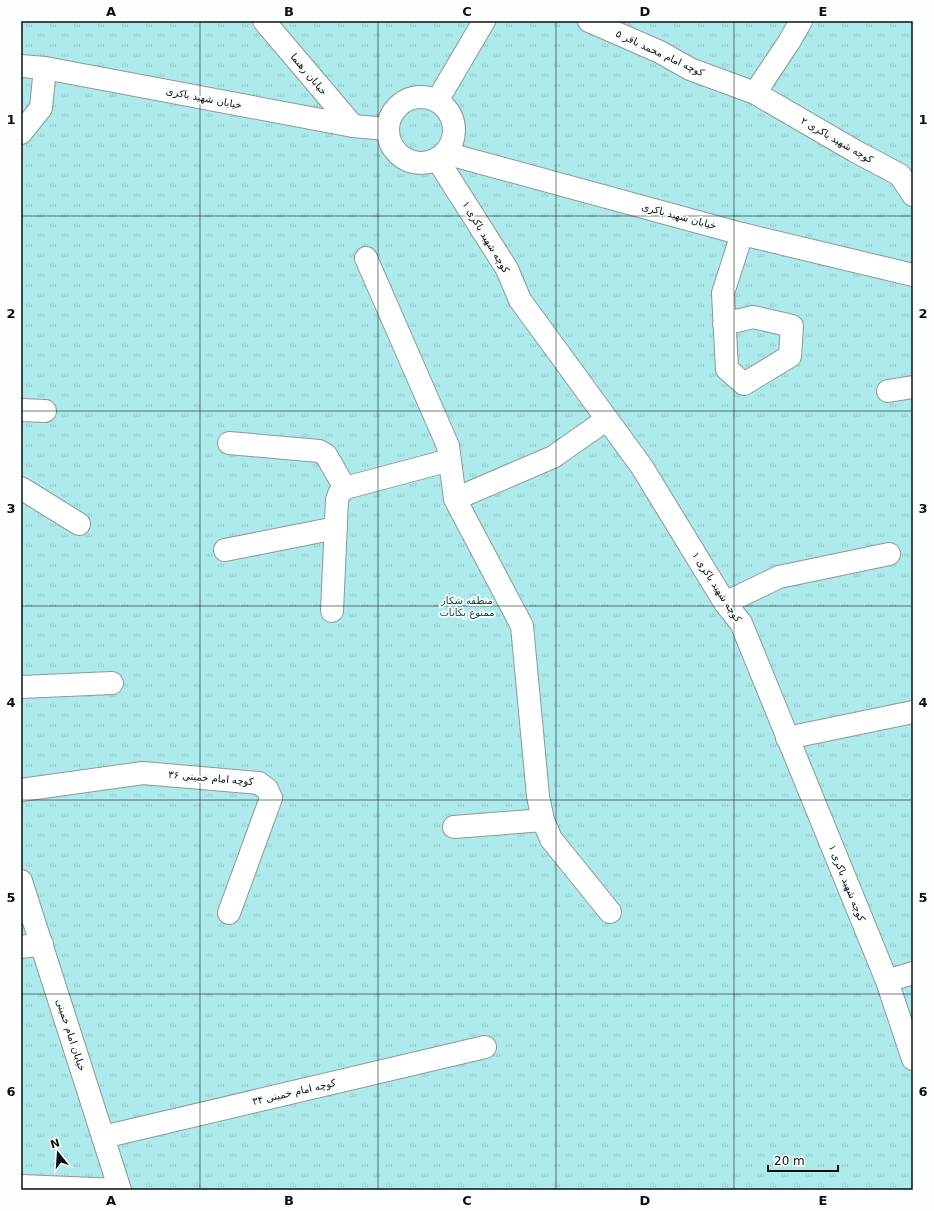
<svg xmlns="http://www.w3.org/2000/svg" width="934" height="1211" viewBox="0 0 934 1211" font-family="'DejaVu Sans','Noto Naskh Arabic',sans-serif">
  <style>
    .park { fill: url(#park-tufts) }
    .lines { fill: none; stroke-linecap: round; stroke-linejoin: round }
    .minor-casing { stroke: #8d9999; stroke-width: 24 }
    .tertiary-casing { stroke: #8d9999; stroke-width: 24 }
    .secondary-casing { stroke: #8d9999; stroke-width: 24 }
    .minor { stroke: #fff; stroke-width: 22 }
    .tertiary { stroke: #fff; stroke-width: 22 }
    .secondary { stroke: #fff; stroke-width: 22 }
    .grid { fill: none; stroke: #0b0f0f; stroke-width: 1; stroke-opacity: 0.55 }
    .labels { text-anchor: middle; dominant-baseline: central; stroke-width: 3.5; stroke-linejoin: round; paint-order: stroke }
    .street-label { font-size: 10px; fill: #0b0f0f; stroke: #fcffff }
    .park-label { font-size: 10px; fill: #084748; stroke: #fcffff }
    .neatline { fill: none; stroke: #0b0f0f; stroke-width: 1.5 }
    .grid-label { font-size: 13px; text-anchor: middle; font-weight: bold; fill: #0b0f0f }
  </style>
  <defs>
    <pattern id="park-tufts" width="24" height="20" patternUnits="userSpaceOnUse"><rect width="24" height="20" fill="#aceaeb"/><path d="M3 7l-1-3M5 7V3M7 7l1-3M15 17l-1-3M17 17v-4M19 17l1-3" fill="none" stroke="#93c8c8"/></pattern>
  </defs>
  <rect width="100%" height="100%" fill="#e7f4f4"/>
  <path class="park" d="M21,21H913V1190H21Z"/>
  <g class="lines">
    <g class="minor-casing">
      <path id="minor" d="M264,21L353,126
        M589,21L660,52L690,69L755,93L855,151L900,175L913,195
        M755,93L789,42L801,21
        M21,133L41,108L45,68
        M437,159L507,269L520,300L642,467L725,603L741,623L887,981L913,1059
        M366,258L448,446L455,499L522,626L538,796L543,820L551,839L610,912
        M724,324L753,317L792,326L790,356L744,384L727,369L723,293L742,234
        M888,391L913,387
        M21,410L45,411
        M229,443L319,451L326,455L345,488
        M21,488L79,524
        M455,499L553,457L606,420
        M225,550L336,528
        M725,603L779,577L889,554
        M332,611L337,500L339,494L345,488L450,460
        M21,687L112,683
        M787,738L913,712
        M21,790L143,773L259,783L267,789L271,798L229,913
        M454,827L543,820
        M21,947L42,944
        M887,981L913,973
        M103,1137L485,1047
        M21,1186L119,1190"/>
    </g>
    <g class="tertiary-casing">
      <path id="tertiary" d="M437,101L484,21"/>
    </g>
    <g class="secondary-casing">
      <path id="secondary" d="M21,66L45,68L353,126L387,129
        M388 130a33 33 0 1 1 66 0a33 33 0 1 1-66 0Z
        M445,153L742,234L913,275
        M21,881L120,1190"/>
    </g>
    <use href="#minor" class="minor"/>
    <use href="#tertiary" class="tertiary"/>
    <use href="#secondary" class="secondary"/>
  </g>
  <path class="grid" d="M200,21V1190M378,21V1190M556,21V1190M734,21V1190M21,216H913M21,411H913M21,606H913M21,800H913M21,994H913"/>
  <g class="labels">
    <g class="street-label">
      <text transform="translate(660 53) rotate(25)">کوچه امام محمد باقر ۵</text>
      <text transform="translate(309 74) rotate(50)">خیابان رهنما</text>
      <text transform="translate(204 98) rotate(11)">خیابان شهید باکری</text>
      <text transform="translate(837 140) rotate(30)">کوچه شهید باکری ۲</text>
      <text transform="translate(679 216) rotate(15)">خیابان شهید باکری</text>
      <text transform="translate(486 237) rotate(59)">کوچه شهید باکری ۱</text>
      <text transform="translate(717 587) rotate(57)">کوچه شهید باکری ۱</text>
      <text transform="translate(211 778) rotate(5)">کوچه امام خمینی ۳۶</text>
      <text transform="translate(847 883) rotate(68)">کوچه شهید باکری ۱</text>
      <text transform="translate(71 1035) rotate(72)">خیابان امام خمینی</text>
      <text transform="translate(294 1092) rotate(-13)">کوچه امام خمینی ۳۴</text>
    </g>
    <g class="park-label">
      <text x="467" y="600">منطقه شکار<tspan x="467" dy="12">ممنوع یکانات</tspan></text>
    </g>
  </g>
  <rect width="934" height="1211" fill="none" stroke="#fcffff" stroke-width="44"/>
  <g transform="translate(58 1153) rotate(343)" stroke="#fcffff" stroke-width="3" paint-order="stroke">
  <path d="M0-3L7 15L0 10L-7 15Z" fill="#0b0f0f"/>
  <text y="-6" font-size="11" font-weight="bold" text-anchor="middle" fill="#0b0f0f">N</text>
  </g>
  <path d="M768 1165v6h70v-6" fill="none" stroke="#0b0f0f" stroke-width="2"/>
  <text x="774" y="1165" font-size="12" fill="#0b0f0f" stroke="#fcffff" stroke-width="3" paint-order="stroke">20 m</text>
  <rect x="22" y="22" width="890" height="1167" class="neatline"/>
  <g class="grid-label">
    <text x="111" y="16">A</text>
    <text x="289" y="16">B</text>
    <text x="467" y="16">C</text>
    <text x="645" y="16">D</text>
    <text x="823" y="16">E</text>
    <text x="11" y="124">1</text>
    <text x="923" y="124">1</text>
    <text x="11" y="318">2</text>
    <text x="923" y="318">2</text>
    <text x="11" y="513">3</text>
    <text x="923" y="513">3</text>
    <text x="11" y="707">4</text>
    <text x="923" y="707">4</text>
    <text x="11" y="902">5</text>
    <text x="923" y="902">5</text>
    <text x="11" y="1096">6</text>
    <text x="923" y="1096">6</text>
    <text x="111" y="1205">A</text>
    <text x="289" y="1205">B</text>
    <text x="467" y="1205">C</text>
    <text x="645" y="1205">D</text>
    <text x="823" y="1205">E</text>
  </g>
</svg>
